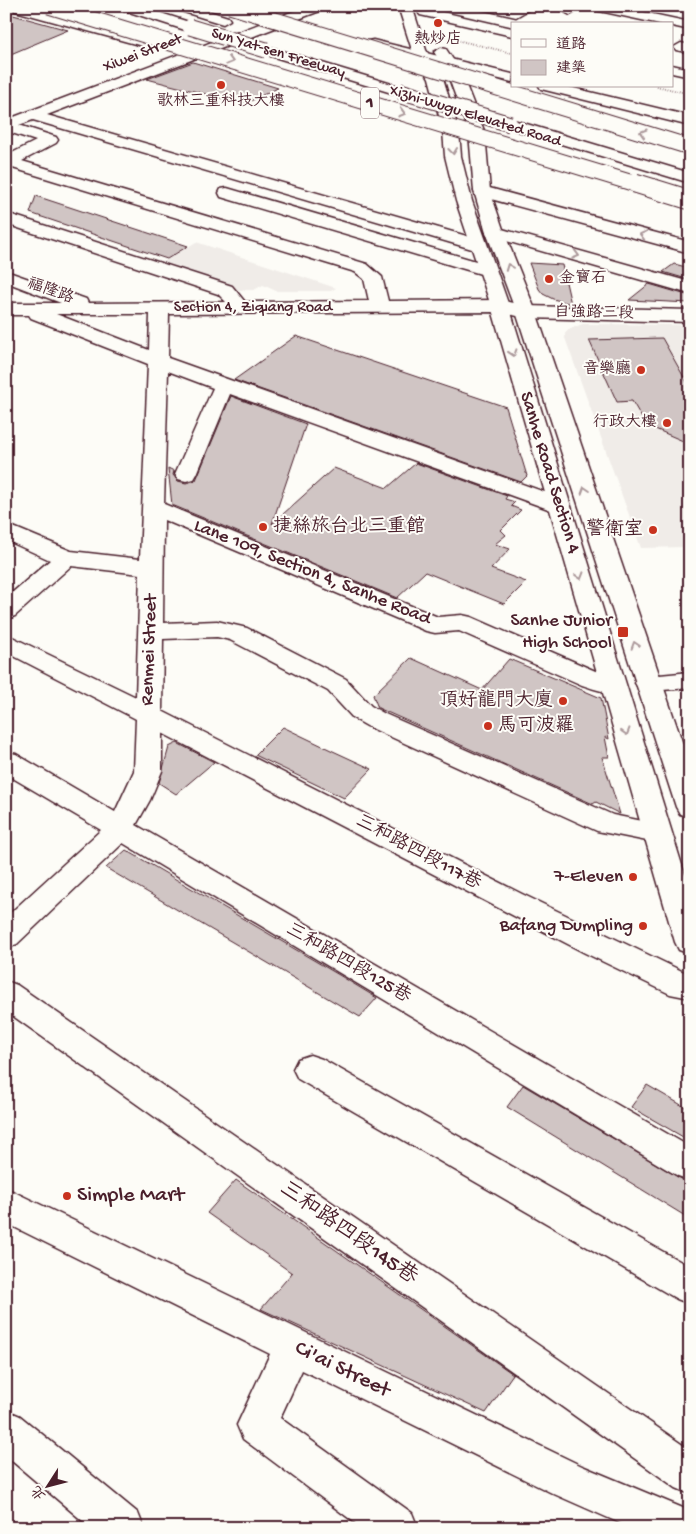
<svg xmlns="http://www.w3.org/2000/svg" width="696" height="1534" viewBox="0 0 696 1534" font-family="'Gochi Hand','LXGW WenKai TC',sans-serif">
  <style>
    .built { fill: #f0ece8 }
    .building { fill: #d0c5c4; stroke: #4a1f2b }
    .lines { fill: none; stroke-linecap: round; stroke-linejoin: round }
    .minor-casing { stroke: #4a1f2b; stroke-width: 3 }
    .major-casing { stroke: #4a1f2b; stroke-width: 3 }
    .highway-casing { stroke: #4a1f2b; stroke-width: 3 }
    .path { stroke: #4a1f2b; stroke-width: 2; stroke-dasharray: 0.5 2; stroke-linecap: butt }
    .minor { fill: #fdfcf7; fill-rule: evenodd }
    .major { fill: #fdfcf7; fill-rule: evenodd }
    .highway { fill: #fdfcf7; fill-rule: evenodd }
    .highway-bridge-far1-casing { stroke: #4a1f2b; stroke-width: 17; stroke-linecap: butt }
    .highway-bridge-casing { stroke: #4a1f2b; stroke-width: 21; stroke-linecap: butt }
    .highway-bridge-far1 { stroke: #fdfcf7; stroke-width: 15 }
    .highway-bridge { stroke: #fdfcf7; stroke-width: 19 }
    .oneway { stroke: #ac999b }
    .poi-dot { fill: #c8321e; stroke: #fdfcf7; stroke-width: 2 }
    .labels { text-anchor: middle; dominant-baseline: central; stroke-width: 4; stroke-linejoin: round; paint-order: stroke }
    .far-poi-label { font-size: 16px; fill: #4a1f2b; stroke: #fdfcf7 }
    .far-street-label { font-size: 16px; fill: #4a1f2b; stroke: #fdfcf7 }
    .shield { fill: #fdfcf7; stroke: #806168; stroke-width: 1 }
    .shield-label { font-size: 18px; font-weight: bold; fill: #4a1f2b }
    .street-label { font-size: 19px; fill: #4a1f2b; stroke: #fdfcf7 }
    .poi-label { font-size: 19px; fill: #4a1f2b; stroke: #fdfcf7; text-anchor: end }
    .near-poi-label { font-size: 22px; fill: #4a1f2b; stroke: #fdfcf7; text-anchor: start }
    .near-street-label { font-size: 22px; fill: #4a1f2b; stroke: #fdfcf7 }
  </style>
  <rect width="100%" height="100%" fill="#fdfcf7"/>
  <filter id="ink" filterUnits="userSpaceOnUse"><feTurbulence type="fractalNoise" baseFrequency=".02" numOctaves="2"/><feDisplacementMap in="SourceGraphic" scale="10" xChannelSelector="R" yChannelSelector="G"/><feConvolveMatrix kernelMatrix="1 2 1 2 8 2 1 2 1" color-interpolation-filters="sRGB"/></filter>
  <g filter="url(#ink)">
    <path class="built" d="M196,242L336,288L331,291H276L263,285L254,290H236L160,264Z
      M583,324L690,325V552L687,547L641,548L565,338V333L569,329Z"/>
    <path class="building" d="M6,13L68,30L6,56Z
      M193,62L278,88L244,104L147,79Z
      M36,196L109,220L188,246L167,259L30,213Z
      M529,263L562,265L571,304L553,299L543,294L539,289Z
      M674,264L690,268V280L663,272Z
      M649,284L690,296V303L629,300Z
      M296,336L506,407L527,476L521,482L234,380Z
      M662,338L690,388V444L646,425L632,401L617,402L589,340Z
      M231,396L306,424L272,524L334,468L387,488L416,463L507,496L505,499L515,502L511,506L521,510L501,530L506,535L495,544L510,549L491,569L526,582L504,604L425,572L397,598L172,505L168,468L174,471L173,475L178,481L186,483L196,480Z
      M411,658L482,690L509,659L601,698L609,739L605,737L609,757H602L620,814L596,802L593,804L378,708L373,695Z
      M283,727L333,751L372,769L344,798L255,755Z
      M177,743L214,762L176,794L159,783L169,747Z
      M126,850L339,975L377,998L360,1017L106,868Z
      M523,1085L690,1184V1219L507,1107Z
      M647,1085L690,1110V1141L631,1107Z
      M236,1180L513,1374L486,1413L261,1309L292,1273L207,1213Z"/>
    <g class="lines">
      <g class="minor-casing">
        <path id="minor" d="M6,6H29L156,41L158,44L151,48L146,47L8,9Z
          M307,6H327L325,9L47,115L484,241L487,245L484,249H472L33,120L19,125L56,137L58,140L56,143L22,161L367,264L382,277L388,301L500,300L526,306L690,310V322L526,318L500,312L169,314L168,358L567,500L570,505L567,510L559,512L551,510L230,394L197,474L194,479L186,481L178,479L175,474L213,388L168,371L164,504L438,617L462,615L471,617L600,673L621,679L625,685L621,691C608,695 595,689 582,685L459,631L435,633L426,631L164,520L163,623L217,621L247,628L346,679L371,706L385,714L613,815L667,826L671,833L667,840L657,843L597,831L367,726L353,718L328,691L230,640L217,637L163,639L162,711L522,894L684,972H690V998L670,994L585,953L162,733V771L150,800L136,825L690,1147V1180L678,1176L123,843L17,944L6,948V917L101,830L6,774V752L16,754L115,812L134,771L136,719L6,652V634L136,697L140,574L71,566L15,616L6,619V598L50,560L6,540V524L71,551L140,559L148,364L31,318L29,315H6V303H61L6,282V271L86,299L88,303L226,302L218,294L6,224V213L232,286L245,302L369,301L364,279L355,272L6,166V156L36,141L9,132L6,130V120ZM56,314H150L149,350Z
          M479,6L514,9L518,6H535L516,17L481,9Z
          M568,6H585L570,15L563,11Z
          M588,6H615L690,22V30L672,26V24H660L595,10Z
          M425,8L512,28V36L420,15L418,12Z
          M373,40L512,74V82L368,47L366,44L368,41Z
          M681,43L690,45V53L676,50L674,47Z
          M672,65L690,69V77L672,73Z
          M539,86H565L690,116V126L541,89Z
          M482,186L690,242V253L476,195L474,191L476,187Z
          M227,188L493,266L496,270L493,274H481L221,197L219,193L221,189Z
          M495,227L690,282V294L489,236L486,232L489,228Z
          M690,672V688L648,691L639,689L635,683L639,677Z
          M6,981L17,985L690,1450V1494L676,1488L6,1011Z
          M310,1055L322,1059L690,1267V1304L677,1299L298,1079L293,1069L298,1059Z
          M6,1188L582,1466L690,1511V1528H631L554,1494L302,1370L280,1418L412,1513L418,1528H362L243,1439L237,1425L270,1354L6,1223Z
          M6,1410L20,1416L138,1513L144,1528H91L6,1456Z"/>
      </g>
      <g class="major-casing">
        <path id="major" d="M398,6H412L426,50L443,78L459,131L461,156L472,201L509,306L690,891V954L679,950L675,942L491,306L456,201L445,156L443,131L429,78L412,50Z
          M441,48L446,49L460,70L485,133L490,191L504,232L536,312L690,765V817L680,814L676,807L516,312L486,232L474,191L469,133L446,70L434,52Z"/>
      </g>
      <g class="highway-casing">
        <path id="highway" d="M118,6H139L195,24L197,27L190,31L185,30L120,9Z
          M172,6H193L228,17L230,20L223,24L174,9Z
          M266,46L405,88L407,91L400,95L395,94L261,53L259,50Z
          M510,119L690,173V183L505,127L502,124L505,121Z"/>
      </g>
      <path class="path" d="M452,39L512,53
        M657,86L690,94"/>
      <use href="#minor" class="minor"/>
      <use href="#major" class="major"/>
      <use href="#highway" class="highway"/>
      <g class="highway-bridge-far1-casing">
        <path id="highway-bridge-far1" d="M49,6L639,185
          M230,6L690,147
          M190,27L266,50
          M400,91L510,124"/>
      </g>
      <g class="highway-bridge-casing">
        <path id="highway-bridge" d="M635,183L690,200"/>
      </g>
      <use href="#highway-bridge-far1" class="highway-bridge-far1"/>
      <use href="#highway-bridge" class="highway-bridge"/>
    </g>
    <defs><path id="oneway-chevron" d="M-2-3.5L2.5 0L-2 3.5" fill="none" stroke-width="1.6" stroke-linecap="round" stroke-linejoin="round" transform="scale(1.25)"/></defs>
    <g class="oneway">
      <use href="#oneway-chevron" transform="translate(230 61) rotate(17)"/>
      <use href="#oneway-chevron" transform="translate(402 113) rotate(17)"/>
      <use href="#oneway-chevron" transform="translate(643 133) rotate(-163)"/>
      <use href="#oneway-chevron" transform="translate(453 151) rotate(83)"/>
      <use href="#oneway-chevron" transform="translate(643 235) rotate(-165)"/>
      <use href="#oneway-chevron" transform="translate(576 255) rotate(16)"/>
      <use href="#oneway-chevron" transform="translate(509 267) rotate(-111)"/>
      <use href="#oneway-chevron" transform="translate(513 353) rotate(73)"/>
      <use href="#oneway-chevron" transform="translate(585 490) rotate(-108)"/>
      <use href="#oneway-chevron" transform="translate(580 576) rotate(73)"/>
      <use href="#oneway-chevron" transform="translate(635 645) rotate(-108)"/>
      <use href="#oneway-chevron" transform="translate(626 732) rotate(73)"/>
    </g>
  </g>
  <g class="poi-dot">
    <circle cx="438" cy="23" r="5"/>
    <circle cx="221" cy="85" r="5"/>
    <circle cx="549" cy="279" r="5"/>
    <circle cx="641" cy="370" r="5"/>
    <circle cx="667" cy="423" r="5"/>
    <circle cx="263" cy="527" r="5"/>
    <circle cx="653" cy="530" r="5"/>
    <rect x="617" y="626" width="12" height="12" rx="2.5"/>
    <circle cx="563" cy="701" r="5"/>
    <circle cx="488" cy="726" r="5"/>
    <circle cx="633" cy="877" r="5"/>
    <circle cx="643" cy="926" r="5"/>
    <circle cx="67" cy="1196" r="5"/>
  </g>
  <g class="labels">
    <g class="far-poi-label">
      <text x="438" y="40">熱炒店</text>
      <text x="221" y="102">歌林三重科技大樓</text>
      <text x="559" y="279" text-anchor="start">金寶石</text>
      <text x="631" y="370" text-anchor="end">音樂廳</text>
      <text x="657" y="423" text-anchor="end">行政大樓</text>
    </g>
    <g class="far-street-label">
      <text transform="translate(143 54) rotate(-21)">Xiwei Street</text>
      <text transform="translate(278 54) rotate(17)">Sun Yat-sen Freeway</text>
      <text transform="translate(475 117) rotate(17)">Xizhi-Wugu Elevated Road</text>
      <text transform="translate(50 292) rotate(20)">福隆路</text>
      <text x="253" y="308">Section 4, Ziqiang Road</text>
      <text transform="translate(594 314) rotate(1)">自強路三段</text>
    </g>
    <rect class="shield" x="361" y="87.5" width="18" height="31" rx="4"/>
    <g class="shield-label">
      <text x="370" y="103">1</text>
    </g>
    <g class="street-label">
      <text transform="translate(549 473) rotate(73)">Sanhe Road Section 4</text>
      <text transform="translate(312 573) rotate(22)">Lane 109, Section 4, Sanhe Road</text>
      <text transform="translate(150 650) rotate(-88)">Renmei Street</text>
      <text transform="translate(418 853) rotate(28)">三和路四段117巷</text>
      <text transform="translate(348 964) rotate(30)">三和路四段125巷</text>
    </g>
    <g class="poi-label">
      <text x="273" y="527" text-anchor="start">捷絲旅台北三重館</text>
      <text x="643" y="530">警衛室</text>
      <text x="612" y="621">Sanhe Junior<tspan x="612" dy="22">High School</tspan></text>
      <text x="553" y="701">頂好龍門大廈</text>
      <text x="498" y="726" text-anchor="start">馬可波羅</text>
      <text x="623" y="877">7-Eleven</text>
      <text x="633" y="926">Bafang Dumpling</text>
    </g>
    <g class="near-poi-label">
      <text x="77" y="1196">Simple Mart</text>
    </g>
    <g class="near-street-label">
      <text transform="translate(348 1234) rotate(35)">三和路四段145巷</text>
      <text transform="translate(342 1370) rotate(26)">Ci'ai Street</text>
    </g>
  </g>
  <rect width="696" height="1534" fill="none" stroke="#fdfcf7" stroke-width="25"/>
  <rect x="12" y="12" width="671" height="1509" fill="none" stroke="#4a1f2b" stroke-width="2" filter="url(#ink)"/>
  <rect x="511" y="22" width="162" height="65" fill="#fdfcf7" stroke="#b5a4a5"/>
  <rect x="521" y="39" width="25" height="8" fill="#fdfcf7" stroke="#b5a4a5"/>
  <text x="556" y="48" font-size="15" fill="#4a1f2b">道路</text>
  <rect x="521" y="60" width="25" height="15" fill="#d0c5c4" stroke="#b5a4a5"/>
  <text x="556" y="72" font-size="15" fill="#4a1f2b">建築</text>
  <g transform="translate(48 1486) rotate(234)" stroke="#fdfcf7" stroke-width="4" paint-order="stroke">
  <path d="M0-4L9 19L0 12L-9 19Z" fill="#4a1f2b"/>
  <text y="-8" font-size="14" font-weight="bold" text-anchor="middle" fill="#4a1f2b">北</text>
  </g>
</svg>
